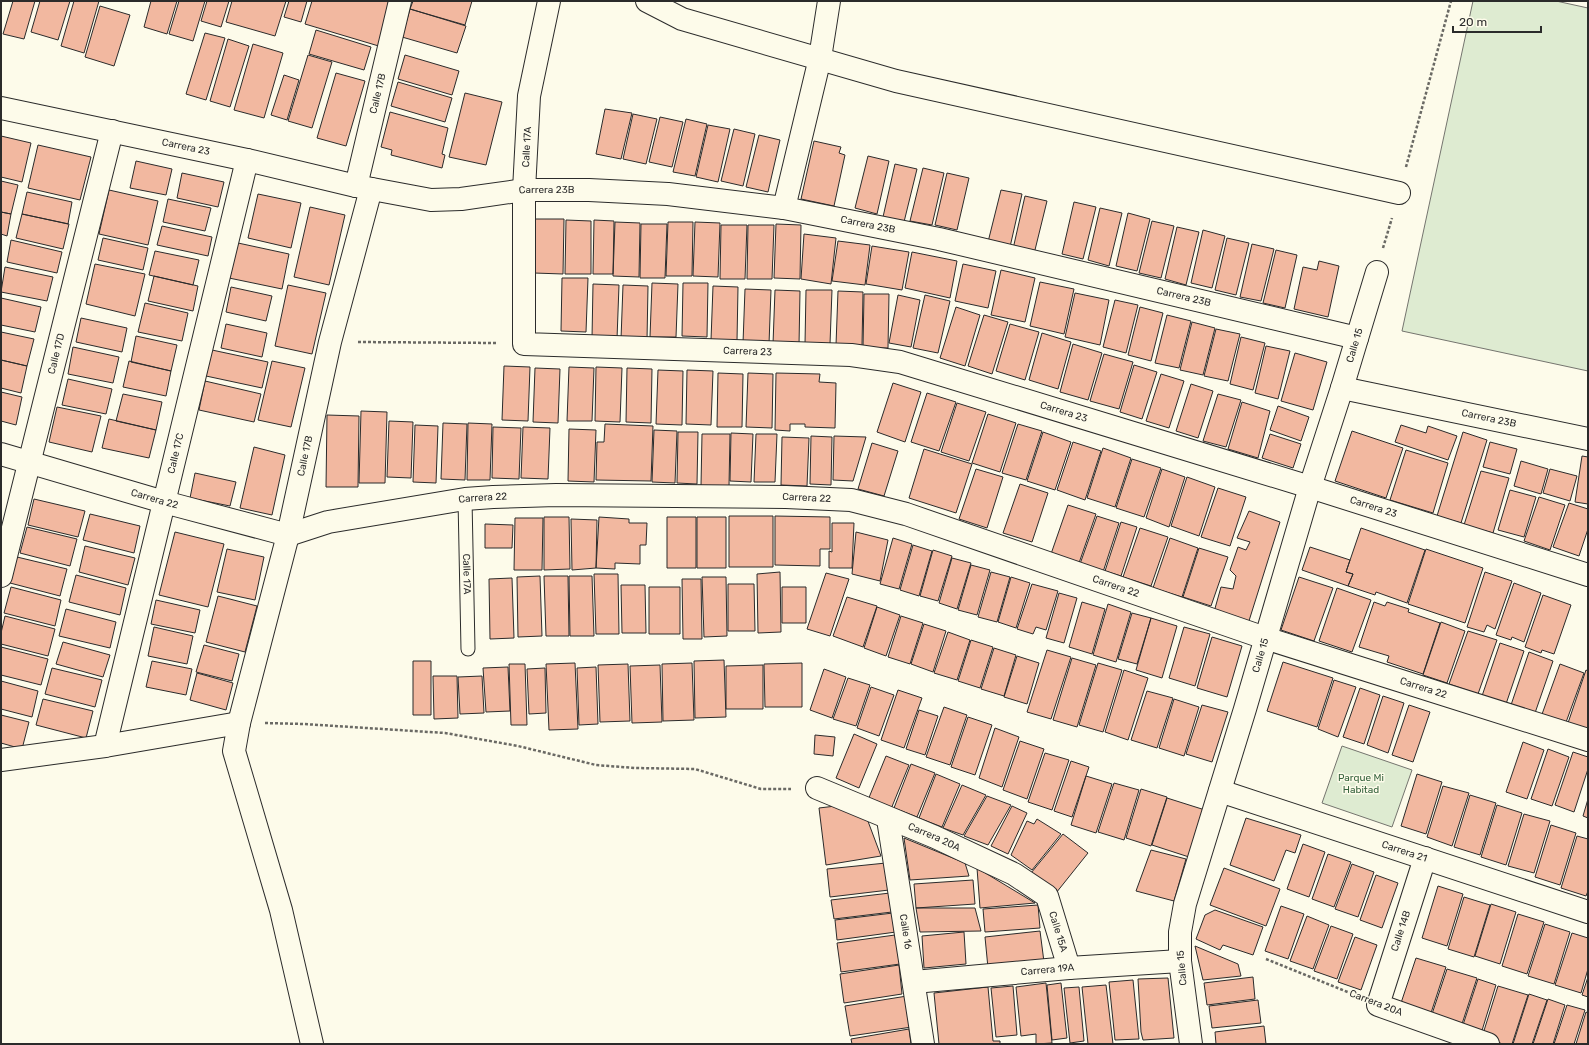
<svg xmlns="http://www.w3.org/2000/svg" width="1589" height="1045" viewBox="0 0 1589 1045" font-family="Rubik,sans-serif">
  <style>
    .green { fill: #deebd1; stroke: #74746e }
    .building { fill: #f2b8a0; stroke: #2b2b2b }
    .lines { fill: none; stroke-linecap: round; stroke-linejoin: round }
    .service-casing { stroke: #2b2b2b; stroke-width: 15 }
    .minor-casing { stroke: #2b2b2b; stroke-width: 24 }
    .path { stroke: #6a6964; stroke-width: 2.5; stroke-dasharray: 3 2; stroke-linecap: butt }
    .service { stroke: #fdfbea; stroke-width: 13 }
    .minor { stroke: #fdfbea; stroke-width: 22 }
    .labels { text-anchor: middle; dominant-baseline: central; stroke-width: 3; stroke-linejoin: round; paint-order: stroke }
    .street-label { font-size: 10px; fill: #2b2b2b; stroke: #fdfbea }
    .park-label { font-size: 10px; fill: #34623c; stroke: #fdfbea }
  </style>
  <rect width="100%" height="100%" fill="#fdfbea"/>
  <path class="green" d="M1473,1H1556L1588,8V371L1402,331Z
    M1342,746L1412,770L1392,827L1322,803Z"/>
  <path class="building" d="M13,1H35L24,39L3,34Z
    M40,1H70L58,40L31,32Z
    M74,1H99L84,53L61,46Z
    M151,1H177L167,34L144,27Z
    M179,1H205L193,41L169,34Z
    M207,1H229L221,27L201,21Z
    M232,1H286L275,36L226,22Z
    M289,1H307L301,22L284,17Z
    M312,1H385L395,4L382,47L305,24Z
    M413,1H472L465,25L410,9Z
    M100,6L130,15L114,66L85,57Z
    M410,9L466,26L457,53L402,37Z
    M316,30L371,47L364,70L309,54Z
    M205,33L225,38L206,100L186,94Z
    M228,39L249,46L230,107L210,101Z
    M253,44L283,53L264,118L234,110Z
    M308,55L332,62L312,128L288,121Z
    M405,55L459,71L452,95L398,79Z
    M336,73L365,81L346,146L317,138Z
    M284,75L299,80L287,120L271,115Z
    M398,82L452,98L445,122L391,106Z
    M465,93L502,102L486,165L449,157Z
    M605,109L632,113L621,159L596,154Z
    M390,112L448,128L442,154L445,155L442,168L391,155L392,150L381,147Z
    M633,114L657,119L646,164L623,159Z
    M660,117L683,122L672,167L649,162Z
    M686,119L707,124L695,176L673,172Z
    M708,125L730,129L718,182L696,177Z
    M734,129L755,134L743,186L721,181Z
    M759,135L780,140L768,192L746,187Z
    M1,136L31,143L22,182L1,177Z
    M814,141L841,147L839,153L845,155L834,206L801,199Z
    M38,145L91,157L80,200L28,188Z
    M868,156L889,161L877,214L855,208Z
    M136,161L172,169L166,195L130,188Z
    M895,164L917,169L904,222L883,217Z
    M923,168L944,173L932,225L910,221Z
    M182,173L224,182L218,207L177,198Z
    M947,173L969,178L957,230L935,225Z
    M1,181L18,185L11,214L1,212Z
    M109,190L158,201L148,245L99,234Z
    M1001,190L1022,194L1010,247L988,242Z
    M27,192L72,202L68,224L22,214Z
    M258,194L301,203L291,248L248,238Z
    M1025,196L1047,201L1034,254L1013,249Z
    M168,199L211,208L205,231L163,222Z
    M1074,202L1096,207L1083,259L1062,254Z
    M310,207L345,215L329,285L294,277Z
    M1100,208L1122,213L1109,266L1088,260Z
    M1,212L11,214L7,236L1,234Z
    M1128,213L1150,219L1137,271L1116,266Z
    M22,214L69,224L63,249L16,238Z
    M534,219H564L563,274L534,273Z
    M566,220L591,221V274H565Z
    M594,220L614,221L613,274H593Z
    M1152,221L1174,226L1161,278L1139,273Z
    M615,222L640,223L639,277L613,276Z
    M668,222H693L692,276H666Z
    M695,222L720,223L718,277L693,276Z
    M641,224H667L665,278H640Z
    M776,224L801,225L800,279L774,278Z
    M721,225H747L745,279H720Z
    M748,225H774L772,279H747Z
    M162,226L212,237L208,256L157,245Z
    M1177,227L1199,232L1186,285L1165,279Z
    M1203,230L1225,236L1212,288L1191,283Z
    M804,234L836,238L831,284L801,279Z
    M103,238L148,248L143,270L98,260Z
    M1227,238L1249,243L1236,295L1215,290Z
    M11,240L62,252L57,273L7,262Z
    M838,241L870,245L865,285L832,281Z
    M238,243L289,254L282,289L229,278Z
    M1252,244L1274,249L1261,301L1240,297Z
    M872,246L909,252L902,290L866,284Z
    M1276,250L1297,255L1285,308L1263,303Z
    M155,251L199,260L193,285L149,275Z
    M912,252L957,261L950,298L905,288Z
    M1319,261L1339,266L1328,317L1294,309L1303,267L1317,270Z
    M95,264L145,274L135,316L86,304Z
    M963,264L996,271L988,308L955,301Z
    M5,267L53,277L47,301L1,292Z
    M1001,270L1035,278L1025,322L991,315Z
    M154,276L198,286L193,311L148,301Z
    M562,278H588L586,332L561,331Z
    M1040,282L1074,289L1064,334L1030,326Z
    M652,283L678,284L676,337H650Z
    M683,283H708L707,337L682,336Z
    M593,284L619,285L617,339L592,338Z
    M288,285L326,293L312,354L275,346Z
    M623,285L648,286L647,340L621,339Z
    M713,286L738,287L737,341L711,340Z
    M231,287L272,296L266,321L226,312Z
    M745,289L771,290L769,344L743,343Z
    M775,290L800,291L799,345L773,344Z
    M806,290H832L830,344H805Z
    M838,291L863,292L862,346L836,345Z
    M1075,293L1109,300L1100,345L1065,337Z
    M864,294H889L888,348H863Z
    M898,295L920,300L911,347L889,343Z
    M925,295L950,301L938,353L913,348Z
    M1,298L41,307L35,332L1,325Z
    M1115,300L1138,305L1126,353L1103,347Z
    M145,303L188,313L182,341L138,332Z
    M956,307L980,315L965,366L940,358Z
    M1140,307L1163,313L1151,361L1128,355Z
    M984,315L1008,322L992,374L968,366Z
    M1167,315L1191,321L1179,368L1155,363Z
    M81,318L127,328L122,352L76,342Z
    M1192,322L1215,328L1203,375L1180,370Z
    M226,324L267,333L262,357L221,348Z
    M1010,324L1039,332L1025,380L996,371Z
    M1216,329L1240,334L1228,381L1204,376Z
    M1,332L34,339L27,366L1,360Z
    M1042,333L1071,342L1058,389L1029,380Z
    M136,336L177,345L171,371L131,362Z
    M1241,337L1265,343L1253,390L1230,384Z
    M1073,344L1102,353L1088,400L1060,392Z
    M1266,346L1290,351L1278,399L1255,393Z
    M73,347L119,357L113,383L68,374Z
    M212,350L268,362L262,388L206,376Z
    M1295,353L1327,362L1313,410L1281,401Z
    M1104,354L1133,362L1119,409L1090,401Z
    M1,360L27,366L21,393L1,388Z
    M129,361L171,371L166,396L123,387Z
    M272,361L305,368L291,427L258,420Z
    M1134,365L1157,372L1142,419L1120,412Z
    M504,366L530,367L528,421L502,420Z
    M569,367L594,368L592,421H567Z
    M596,367L622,368L620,422L595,421Z
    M535,368L560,369L558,423L533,422Z
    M627,368L652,369L651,423L626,422Z
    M658,370L683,371L682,425L656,424Z
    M687,370L713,371L711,425L686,424Z
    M718,373L743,374L742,427H717Z
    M748,373L773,374L772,428L746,427Z
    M776,373L820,374L819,382L836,383L835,428L805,427V424H790V431L775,430Z
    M1161,374L1184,381L1169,428L1146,421Z
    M68,379L112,389L106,414L62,405Z
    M205,381L261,394L254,422L199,410Z
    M893,383L921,392L905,442L877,432Z
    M1191,384L1213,391L1198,438L1176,431Z
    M1,392L22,397L16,425L1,421Z
    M927,393L956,402L939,451L911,442Z
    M123,394L162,402L156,430L116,421Z
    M1218,394L1241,400L1226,447L1203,441Z
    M1242,402L1270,411L1258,458L1228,449Z
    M957,403L986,412L969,461L941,452Z
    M1278,406L1309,417L1301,441L1270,430Z
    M57,407L101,416L92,452L49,442Z
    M361,411L387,412L385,483H359Z
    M988,414L1016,423L1000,472L972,463Z
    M327,415L359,416L358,487H326Z
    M109,419L156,430L149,458L102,448Z
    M389,421L413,422L411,478L387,477Z
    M443,423L467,424L465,480L441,479Z
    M468,423L492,424L490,480H467Z
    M605,424L653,426L651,481L596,480L597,442H604Z
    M1018,424L1042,431L1026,480L1002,473Z
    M415,425L438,426L436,483L413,482Z
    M1401,425L1426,433L1428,426L1457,436L1448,460L1395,442Z
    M493,427L521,428L519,479L492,478Z
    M523,427L550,428L548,479L521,478Z
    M569,429L596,430L594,482L568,481Z
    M654,430L677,431L675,483L652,482Z
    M1352,431L1403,448L1386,498L1335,481Z
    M678,432H698L697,484L677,483Z
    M1043,432L1071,442L1055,490L1027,481Z
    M1463,432L1487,440L1461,523L1437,516Z
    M731,433L753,434L751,482L730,481Z
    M702,434H730L729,486H701Z
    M756,434H777L775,482H754Z
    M1270,434L1301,444L1293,468L1262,458Z
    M811,436L832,437L831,485L810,484Z
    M834,436L866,437L853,481L833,480Z
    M782,437L809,438L807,486L781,485Z
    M1073,442L1101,451L1085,500L1057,490Z
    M1490,442L1517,449L1510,474L1483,467Z
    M872,443L898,451L884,496L858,489Z
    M254,447L285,455L272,515L240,508Z
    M1103,448L1131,458L1115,507L1087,498Z
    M924,449L972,464L956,513L909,498Z
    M1406,450L1448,463L1433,513L1390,500Z
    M1582,456L1588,457V504L1575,502Z
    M1132,459L1161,468L1144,517L1116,508Z
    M1521,461L1548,469L1541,494L1514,486Z
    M976,469L1003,477L987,528L959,519Z
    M1162,469L1185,477L1169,527L1146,518Z
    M1550,469L1577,476L1570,501L1543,493Z
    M1481,471L1509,478L1493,533L1464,525Z
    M195,473L236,482L230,506L190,498Z
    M1187,477L1215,487L1199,536L1171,526Z
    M1020,484L1048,493L1032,542L1003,533Z
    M1218,488L1246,497L1230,546L1201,537Z
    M1510,490L1536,497L1524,537L1498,530Z
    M1539,497L1565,505L1550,550L1524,541Z
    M34,499L85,511L78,537L28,525Z
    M1569,503L1588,509V529L1579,556L1553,547Z
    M1068,505L1096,514L1079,563L1051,554Z
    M1249,511L1280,522L1248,624L1214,612L1221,587L1233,589L1236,576L1230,570L1238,547L1246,550L1250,542L1237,538Z
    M90,514L140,526L134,553L83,540Z
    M729,516H773V567H729Z
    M775,516L830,517V549H820V566L775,565Z
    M1097,516L1119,523L1103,572L1080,564Z
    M544,517H569L570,569L544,570Z
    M599,517L629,519V523H647L646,545H640V564L615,563V569L596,568Z
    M667,517H696V568H667Z
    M697,517H726V568H697Z
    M515,518H543L542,570H514Z
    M571,519L597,520L596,568L572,570Z
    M1121,522L1137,527L1121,576L1105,571Z
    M832,523H854L852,568H829V551L832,552Z
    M485,524L513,525L512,548H485Z
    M27,527L77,539L70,566L20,553Z
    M1140,528L1168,537L1151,586L1123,577Z
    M1361,528L1425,550L1407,603L1376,592L1375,595L1348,586L1353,574L1346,572Z
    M175,532L224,544L208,607L159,595Z
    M856,532L888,540L880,581L852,574Z
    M893,538L912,544L899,589L880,584Z
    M1170,538L1198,548L1182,597L1153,588Z
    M913,545L932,551L919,596L900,590Z
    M85,546L135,558L128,585L79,572Z
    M1310,547L1350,560L1346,572L1353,574L1348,586L1302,570Z
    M1199,548L1228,557L1211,606L1183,597Z
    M227,549L264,557L255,600L217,592Z
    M1426,549L1483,568L1465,623L1408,604Z
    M933,550L952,556L938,601L920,596Z
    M17,557L67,569L60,596L10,583Z
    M952,558L971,563L957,609L939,603Z
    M971,565L990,570L977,615L958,610Z
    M780,572L781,632L758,633L757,574Z
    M991,572L1010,577L997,622L978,617Z
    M1485,572L1512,581L1495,629L1487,625L1484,632L1467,627Z
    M826,573L849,579L830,636L807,629Z
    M594,574H618L619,634H596Z
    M76,575L126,588L120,615L69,602Z
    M540,576L542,636L518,637L517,577Z
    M544,576H568L569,636H546Z
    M569,576H592L594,636H570Z
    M702,577H726L727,636L704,637Z
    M1011,577L1030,583L1016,628L998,622Z
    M1299,577L1333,588L1314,641L1281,630Z
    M512,578L514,638L490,639L489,579Z
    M682,579H701L702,639H683Z
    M1514,583L1541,593L1524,642L1512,637L1511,640L1496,635Z
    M728,584H754L755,631H728Z
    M1032,584L1058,591L1046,630L1036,627L1033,634L1017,629Z
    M621,585H645L646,633H622Z
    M11,587L61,600L55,626L4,613Z
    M649,587H680V634H649Z
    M782,587H806V623H782Z
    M1337,588L1371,600L1352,652L1319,641Z
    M1059,593L1077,598L1064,643L1046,638Z
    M1543,595L1571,605L1554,654L1542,650L1541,653L1525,647Z
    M218,596L257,606L245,652L206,642Z
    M847,597L877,606L863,647L833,636Z
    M156,600L200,610L195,633L151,624Z
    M1082,602L1105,609L1092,654L1069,647Z
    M1374,602L1385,606L1387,602L1409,609L1408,612L1440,623L1423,674L1387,662L1389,656L1359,647Z
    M1108,604L1131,612L1116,662L1093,655Z
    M877,607L900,615L886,656L864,648Z
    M66,609L116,622L110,648L59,636Z
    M1132,613L1151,618L1137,664L1118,659Z
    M5,616L55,629L48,656L1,644V633Z
    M901,616L923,623L910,664L888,657Z
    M1151,618L1177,626L1162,678L1136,670Z
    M1441,622L1465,631L1447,683L1423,675Z
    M924,624L946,631L933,672L911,664Z
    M154,627L193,636L187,664L148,656Z
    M1184,627L1210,634L1195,686L1169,678Z
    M1468,631L1497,640L1478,694L1449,684Z
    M948,632L970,640L957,680L934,673Z
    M1212,637L1242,646L1227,697L1197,688Z
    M971,640L993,647L980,688L958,681Z
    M63,642L110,655L103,677L56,664Z
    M1500,643L1524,651L1506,704L1482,696Z
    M204,645L239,654L232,681L196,672Z
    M1,647L48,659L41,685L1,675Z
    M994,648L1016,655L1004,696L981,689Z
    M1047,650L1071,657L1051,719L1027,712Z
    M1529,652L1553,661L1535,713L1511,705Z
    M1017,656L1039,663L1027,704L1004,697Z
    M1072,658L1096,665L1077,727L1053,720Z
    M724,660L726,717L695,718L694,661Z
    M152,661L192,669L186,695L146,687Z
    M413,661H431V715H413Z
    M1283,662L1333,678L1317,727L1267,711Z
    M575,663L578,729L549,730L546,664Z
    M692,663L694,720L663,721L662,664Z
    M802,663V707H765L764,664Z
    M1098,663L1122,670L1103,732L1079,725Z
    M509,664H525L527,725H511Z
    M628,664L630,721L600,722L598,665Z
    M1560,664L1584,673L1565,725L1541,717Z
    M660,665L662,722L632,723L630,666Z
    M763,665V709H726V666Z
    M508,667L510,711L486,712L483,668Z
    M596,667L598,724L579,725L577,668Z
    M52,668L102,680L95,707L45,694Z
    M545,668L546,713L529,714L527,669Z
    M824,669L846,677L832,718L810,710Z
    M1124,670L1148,678L1128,740L1105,732Z
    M1586,670L1588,671V730L1568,723Z
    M197,673L233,683L226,710L190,700Z
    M433,676H457L458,718L434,719Z
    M482,676L484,713L460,714L458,677Z
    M848,678L870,685L856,726L833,719Z
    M1334,680L1356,687L1338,737L1318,729Z
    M1,681L38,691L32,717L1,709Z
    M871,687L894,695L879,736L857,728Z
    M1360,688L1380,695L1364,744L1343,737Z
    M898,690L922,698L904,748L881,740Z
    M1147,691L1173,698L1157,748L1131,740Z
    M1383,696L1404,703L1388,753L1367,745Z
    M43,699L93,711L86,738L36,725Z
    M1174,699L1199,707L1184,756L1159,748Z
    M1202,705L1228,712L1212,762L1186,754Z
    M1409,705L1430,712L1413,762L1392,755Z
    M944,707L967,715L950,765L926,757Z
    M919,710L938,716L925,755L906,749Z
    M1,715L29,722L22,749L1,743Z
    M968,717L992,725L975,775L951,767Z
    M995,728L1019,737L1002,787L979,778Z
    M854,734L877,744L859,788L836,778Z
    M815,735L835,737L833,756L814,754Z
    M1020,741L1044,749L1027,799L1003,790Z
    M1523,742L1544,750L1527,799L1506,792Z
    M1548,749L1569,757L1552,806L1531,799Z
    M1573,752L1588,757V769L1574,812L1555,805Z
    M1045,753L1069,760L1052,810L1028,802Z
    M886,756L909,765L891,809L868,800Z
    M1071,761L1089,767L1072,817L1054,811Z
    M911,764L935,773L917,817L894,808Z
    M936,774L960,784L942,827L919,818Z
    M1417,774L1442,782L1426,834L1401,826Z
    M1086,776L1112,784L1096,833L1071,825Z
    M1114,783L1139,790L1124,840L1098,832Z
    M962,785L986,795L963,835L943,828Z
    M1443,786L1469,793L1452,846L1427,837Z
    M1141,789L1167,797L1151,846L1126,838Z
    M1470,795L1496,803L1480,855L1454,847Z
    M987,796L1011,805L988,845L964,836Z
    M1167,798L1205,810L1189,857L1152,845Z
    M1588,799V818L1583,816Z
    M844,805L866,816L881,856L826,865L819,808Z
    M1497,805L1522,813L1506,865L1481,857Z
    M1012,806L1027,813L1008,854L991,846Z
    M1524,814L1550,821L1534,873L1508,866Z
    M1246,818L1301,835L1295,853L1286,850L1274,881L1230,865Z
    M1037,819L1061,834L1032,870L1011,855L1027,821L1034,824Z
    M1551,825L1576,833L1560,885L1535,877Z
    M1063,834L1088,853L1056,893L1031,873Z
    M1577,836L1588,839V891L1586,896L1561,888Z
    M904,838L965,863L969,876L910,880Z
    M1303,844L1325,852L1309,897L1287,889Z
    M1151,850L1186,859L1174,901L1136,891Z
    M1328,854L1351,862L1334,907L1312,899Z
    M886,863L889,890L830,897L827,869Z
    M1352,864L1374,872L1358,917L1335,909Z
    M977,868L1035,903L980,908Z
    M1224,868L1280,889L1266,926L1210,905Z
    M1376,875L1398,883L1382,928L1360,920Z
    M973,880L975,904L916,908L914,884Z
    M1438,886L1463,894L1447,946L1422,938Z
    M890,893L892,912L834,919L831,900Z
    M1464,897L1490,905L1474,957L1448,949Z
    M1491,904L1516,912L1500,964L1475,956Z
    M1038,905L1040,928L985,932L983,909Z
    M1281,906L1304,914L1288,959L1265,951Z
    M916,908H975L981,931L920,932Z
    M1215,910L1263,927L1253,955L1223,945L1220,950L1196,939L1205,915Z
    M893,913L896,932L837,940L835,920Z
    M1518,914L1544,922L1527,974L1502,966Z
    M1307,916L1329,925L1313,969L1290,961Z
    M1545,924L1570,932L1554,984L1528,976Z
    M1331,926L1353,934L1337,979L1314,971Z
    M1040,931L1044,962L988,968L985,937Z
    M964,932L966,964L924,968L922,936Z
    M1572,933L1588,938V969L1581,993L1555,985Z
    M895,935L900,964L841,972L837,943Z
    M1355,937L1377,945L1361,990L1338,982Z
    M1195,946L1238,964L1241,976L1203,980Z
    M1416,958L1446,967L1429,1019L1399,1009Z
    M899,965L902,994L844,1003L840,974Z
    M1447,969L1477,978L1460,1030L1430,1020Z
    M1253,977L1255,999L1207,1005L1204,983Z
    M1588,977V997L1582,995Z
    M1168,978L1174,1038L1143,1040L1141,1032L1138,979Z
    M1478,979L1496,985L1480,1037L1461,1031Z
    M1133,980L1139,1039L1115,1040L1109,982Z
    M1046,983L1052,1043L1036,1044V1034L1021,1036L1016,987Z
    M1061,983L1067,1038L1052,1040L1047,985Z
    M1106,985L1113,1044H1088L1082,987Z
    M1013,986L1017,1035L996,1037L991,988Z
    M1498,986L1528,995L1512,1044H1503L1482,1037Z
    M988,987L993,1041H1000V1044H939L934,993Z
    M1079,987L1084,1041L1070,1043L1064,988Z
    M1529,994L1547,1000L1532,1044H1513Z
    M907,996L912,1027L850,1036L845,1006Z
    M1548,999L1565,1005L1553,1044H1533Z
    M1258,1000L1261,1023L1212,1028L1209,1006Z
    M1567,1005L1585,1010L1574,1044H1554Z
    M1586,1012L1588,1013V1044H1576Z
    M1264,1026L1266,1044H1216L1215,1032Z
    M909,1029L911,1044H852L851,1039Z"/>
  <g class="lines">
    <g class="service-casing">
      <g id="service">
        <path id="s1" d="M465,499L468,649"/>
      </g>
    </g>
    <g class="minor-casing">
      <g id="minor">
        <path id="s2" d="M549,1L529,96L524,190V344L851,355L900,362L1310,487L1588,575"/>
        <path d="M647,1L682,19L896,81L1399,193"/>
        <path id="s3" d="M1,108L247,160L356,186L431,200L461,199L524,190H589L668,194L784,208L939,239L1357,338"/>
        <path id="s4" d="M356,186L400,1"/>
        <path d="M784,208L820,58L829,1"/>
        <path id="s5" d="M1342,388L1588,439"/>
        <path id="s6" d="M1,454L164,502L288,535L328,522L465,499L493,497L556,495L786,497L851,500L906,514L1265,638L1588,740"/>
        <path id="s7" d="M1,576L112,131"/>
        <path id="s8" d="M105,746L247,160"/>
        <path d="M1,760L105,746L239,723"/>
        <path id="s9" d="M817,788L935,837L1014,874L1047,896L1069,968"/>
        <path id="s10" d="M1220,791L1588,912"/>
        <path id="s11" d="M888,819L923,1044"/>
        <path d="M1425,858L1378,1005L1488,1044"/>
        <path id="s12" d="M914,982L1069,968L1180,961"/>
        <path id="s13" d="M312,1044L281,910L234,751L239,723L288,535L330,342L371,189"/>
        <path id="s14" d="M1191,1044L1180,961V932L1185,904L1245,709L1310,487L1342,388L1377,272"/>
      </g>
    </g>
    <path class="path" d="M1406,167L1451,1
      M1383,248L1392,218
      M358,342L497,343
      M265,723L304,724L445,733L518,746L596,765L635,768L695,769L761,789H791
      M1266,959L1355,995"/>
    <use href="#service" class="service"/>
    <use href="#minor" class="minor"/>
  </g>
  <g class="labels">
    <g class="street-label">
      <text stroke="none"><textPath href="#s4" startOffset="95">Calle 17B</textPath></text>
      <text stroke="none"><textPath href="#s3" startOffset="189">Carrera 23</textPath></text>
      <text transform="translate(527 147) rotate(-87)">Calle 17A</text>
      <text stroke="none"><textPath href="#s3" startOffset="556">Carrera 23B</textPath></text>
      <text stroke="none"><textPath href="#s3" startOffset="880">Carrera 23B</textPath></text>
      <text stroke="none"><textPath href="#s3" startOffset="1204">Carrera 23B</textPath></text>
      <text stroke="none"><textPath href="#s14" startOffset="725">Calle 15</textPath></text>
      <text stroke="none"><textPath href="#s2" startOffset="569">Carrera 23</textPath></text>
      <text stroke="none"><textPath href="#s7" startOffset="229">Calle 17D</textPath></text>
      <text stroke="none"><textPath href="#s2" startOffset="893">Carrera 23</textPath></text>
      <text stroke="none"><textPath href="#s5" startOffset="150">Carrera 23B</textPath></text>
      <text stroke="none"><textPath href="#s8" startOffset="301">Calle 17C</textPath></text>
      <text stroke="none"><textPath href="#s13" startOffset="607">Calle 17B</textPath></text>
      <text stroke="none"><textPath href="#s6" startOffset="497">Carrera 22</textPath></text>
      <text stroke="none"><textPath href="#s6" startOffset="821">Carrera 22</textPath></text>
      <text stroke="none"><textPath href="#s6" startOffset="160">Carrera 22</textPath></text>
      <text stroke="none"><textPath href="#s2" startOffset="1217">Carrera 23</textPath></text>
      <text stroke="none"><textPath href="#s1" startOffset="75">Calle 17A</textPath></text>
      <text stroke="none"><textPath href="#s6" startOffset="1144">Carrera 22</textPath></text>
      <text stroke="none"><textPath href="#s14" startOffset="401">Calle 15</textPath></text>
      <text stroke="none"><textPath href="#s6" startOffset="1468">Carrera 22</textPath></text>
      <text stroke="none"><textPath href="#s9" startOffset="127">Carrera 20A</textPath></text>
      <text stroke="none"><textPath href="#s10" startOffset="194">Carrera 21</textPath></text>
      <text stroke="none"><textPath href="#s11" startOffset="114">Calle 16</textPath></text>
      <text transform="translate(1401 931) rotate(-72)">Calle 14B</text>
      <text stroke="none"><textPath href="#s9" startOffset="292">Calle 15A</textPath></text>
      <text transform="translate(1182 968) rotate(-95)">Calle 15</text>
      <text stroke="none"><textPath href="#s12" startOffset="134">Carrera 19A</textPath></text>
      <text transform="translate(1376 1003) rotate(21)">Carrera 20A</text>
    </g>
    <g class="park-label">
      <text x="1361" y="778">Parque Mi<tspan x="1361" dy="12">Habitad</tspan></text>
    </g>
  </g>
  <rect width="1589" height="1045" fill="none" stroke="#2b2b2b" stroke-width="4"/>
  <path d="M1453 26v6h88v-6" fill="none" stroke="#2b2b2b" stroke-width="2"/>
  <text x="1459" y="26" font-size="12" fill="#2b2b2b" stroke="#fdfbea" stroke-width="3" paint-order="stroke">20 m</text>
</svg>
